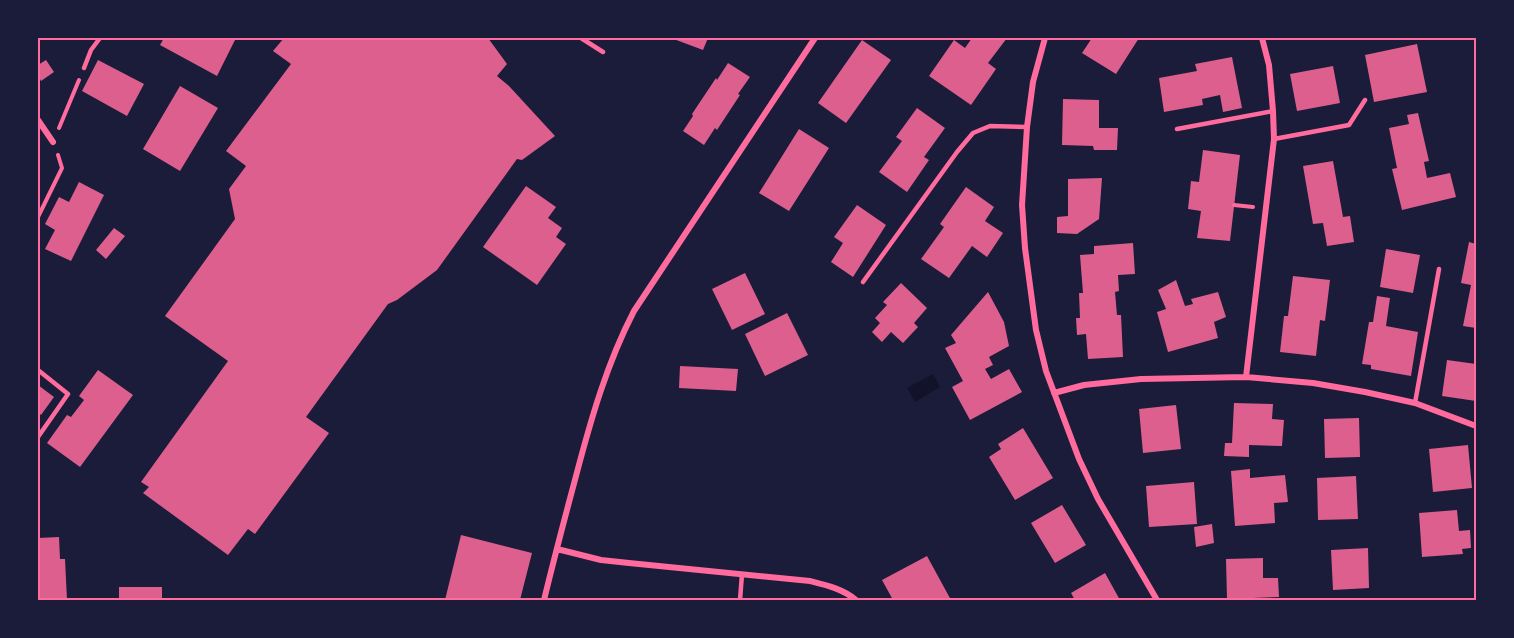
<svg xmlns="http://www.w3.org/2000/svg" width="1514" height="638" viewBox="0 0 1514 638" font-family="'Asap Condensed',sans-serif">
  <style>
    .water { fill: #12122b }
    .building { fill: #dd5f8e }
    .lines { fill: none; stroke-linecap: round; stroke-linejoin: round }
    .path { stroke: #ff6b9d; stroke-width: 4 }
    .service { stroke: #ff6b9d; stroke-width: 4.5 }
    .minor { stroke: #ff6b9d; stroke-width: 6 }
    .neatline { fill: none; stroke: #ff6b9d; stroke-width: 2 }
  </style>
  <rect width="100%" height="100%" fill="#1b1b3a"/>
  <path class="water" d="M933,374L940,387L915,402L907,388Z"/>
  <path class="building" d="M164,38H236L217,76L160,45Z
    M284,38H307L310,39L311,38H488L507,64L497,76L509,86L555,136L522,160L517,159L437,270L397,300L388,304L306,417L329,433L255,534L248,529L228,555L143,493L149,487L141,482L228,361L165,316L235,219L229,189L246,166L226,151L291,64L273,51Z
    M671,38H708L703,50Z
    M972,38H1007L988,63L996,69L971,105L929,76L954,40L965,48Z
    M1092,38H1139L1116,74L1082,53Z
    M862,40L891,60L846,123L818,103Z
    M1417,44L1427,92L1374,102L1365,55Z
    M1232,57L1242,108L1223,112L1220,95L1202,99L1203,105L1164,112L1159,78L1197,71L1195,64Z
    M46,60L54,72L41,81L38,75V65Z
    M98,60L144,84L127,116L82,91Z
    M728,63L750,77L738,94L740,95L717,130L715,128L704,145L683,131L693,116L692,114L716,78L717,80Z
    M1333,66L1340,103L1297,111L1290,74Z
    M180,86L218,108L180,171L143,149Z
    M1063,99L1099,100V128H1118L1117,150H1094L1093,146L1062,145Z
    M917,108L945,128L924,157L929,160L907,192L879,172L902,141L896,137Z
    M1418,113L1429,161L1424,162L1427,178L1450,173L1456,197L1402,210L1392,169L1397,168L1389,128L1409,124L1407,115Z
    M799,129L829,148L789,211L759,193Z
    M1203,150L1240,155L1230,241L1197,238L1201,211L1188,209L1191,181L1199,182Z
    M1333,161L1343,217L1350,216L1354,242L1327,246L1323,223L1313,224L1303,166Z
    M1102,178L1099,219L1077,234L1057,233V217L1068,216V179Z
    M79,182L104,195L71,261L45,249L55,230L45,224L59,197L69,202Z
    M526,186L556,207L548,218L562,228L556,237L566,244L537,285L483,247Z
    M966,187L994,207L985,221L1003,233L987,257L972,246L949,278L921,259L944,227L940,224Z
    M857,205L886,225L853,277L831,262L843,243L834,237Z
    M114,228L125,236L106,259L96,250Z
    M1469,242L1476,244V328L1463,326L1471,285L1461,283Z
    M1133,243L1135,274L1118,275L1119,291L1115,292L1117,315H1121L1123,357L1088,359L1086,334L1077,335L1076,318H1080L1079,293H1083L1080,255L1094,254V246Z
    M1386,249L1420,255L1413,293L1380,287Z
    M745,273L765,314L732,330L712,289Z
    M1293,276L1330,280L1325,321L1320,320L1316,356L1280,352L1284,316H1288Z
    M1176,280L1185,306L1193,304L1191,299L1218,292L1226,317L1214,322L1218,338L1168,352L1157,312L1166,309L1158,290Z
    M901,283L927,308L914,323L918,327L903,343L891,332L882,342L872,332L880,323L875,318L887,305L883,302Z
    M988,292L1004,322L1009,346L989,357L993,365L985,369L991,379L1009,369L1022,392L970,420L952,387L963,381L945,348L956,343L951,335Z
    M1377,296L1390,298L1386,326L1418,332L1411,376L1371,369V365L1362,364L1369,322H1373Z
    M787,313L808,355L765,376L745,334Z
    M1447,360L1476,364V401L1442,396Z
    M680,366L738,369L736,391L679,388Z
    M98,370L133,395L80,467L47,443L67,415L71,417L84,400L79,396Z
    M38,385L54,397L41,415L38,412Z
    M1234,403L1273,404L1272,419L1284,420L1282,446L1249,445V457L1224,456L1225,443H1232Z
    M1176,405L1181,449L1143,453L1139,409Z
    M1359,418L1360,457L1325,458L1324,419Z
    M1023,428L1053,478L1015,500L989,457L1001,449L998,444Z
    M1468,445L1472,488L1433,492L1429,449Z
    M1250,469V478L1285,475L1288,502L1274,503L1275,523L1235,526L1231,471Z
    M1356,476L1358,519L1318,520L1317,478Z
    M1194,482L1197,524L1149,527L1146,486Z
    M1062,505L1086,545L1055,563L1031,523Z
    M1457,510L1459,531L1470,530L1471,548L1462,549L1463,554L1422,557L1419,513Z
    M1212,524L1214,543L1196,547L1194,527Z
    M461,535L532,553L520,600H445Z
    M59,537L60,559H65L67,600H38V538Z
    M1368,548L1369,588L1333,590L1331,550Z
    M927,556L951,600H893L882,580Z
    M1263,558V578H1278L1279,597L1227,599L1226,559Z
    M1105,573L1120,600H1075L1071,593Z
    M119,587H162V600H119Z"/>
  <g class="lines">
    <path class="path" d="M59,128L79,80
      M1234,205L1253,207
      M38,217L62,168L58,155"/>
    <path class="service" d="M581,38L603,52
      M84,68L91,50L100,38
      M1177,129L1273,111
      M1274,139L1349,125L1365,100
      M863,282L957,152L973,133L990,126L1027,127
      M38,370L68,394L38,437
      M1415,403L1439,269
      M740,600L742,574"/>
    <path class="minor" d="M1045,38L1033,82L1027,127L1022,205L1025,248L1036,330L1046,371L1079,459L1098,499L1157,600
      M38,120L53,142
      M1246,377L1274,139L1273,111L1269,65L1262,38
      M1054,393L1084,385L1141,379L1246,377L1313,383L1365,392L1415,403L1476,426
      M557,549L601,560L629,563L810,581C826,585 843,589 856,600
      M544,600C554,559 565,517 576,476C591,419 607,363 634,311L815,38"/>
  </g>
  <rect width="1514" height="638" fill="none" stroke="#1b1b3a" stroke-width="78"/>
  <rect x="39" y="39" width="1436" height="560" class="neatline"/>
</svg>
